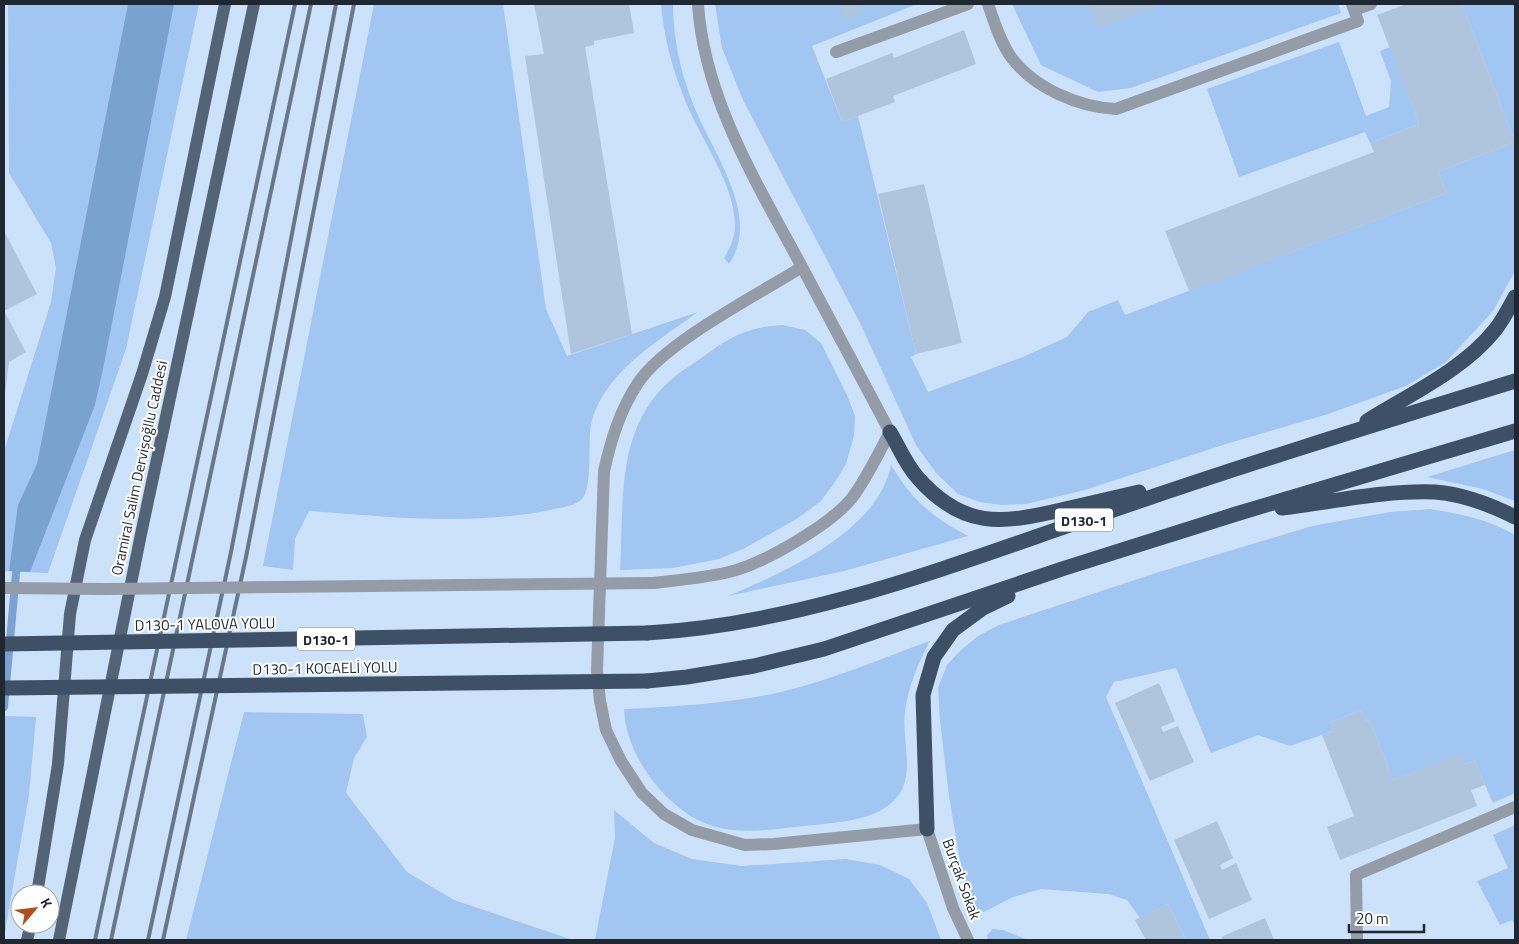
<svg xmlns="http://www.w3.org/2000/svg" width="1519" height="944" viewBox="0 0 1519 944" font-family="'Titillium Web',sans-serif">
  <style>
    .green { fill: #a0c6f1 }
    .water { fill: #7aa2d0 }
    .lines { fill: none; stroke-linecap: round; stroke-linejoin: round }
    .stream { stroke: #7aa2d0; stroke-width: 8 }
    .building { fill: #afc4dd }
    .minor { stroke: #939ca7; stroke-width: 12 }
    .major { stroke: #546477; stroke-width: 12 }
    .highway { stroke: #3e5065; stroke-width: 15 }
    .rail { stroke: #697888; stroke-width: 4 }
    .minor-bridge { stroke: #939ca7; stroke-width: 12 }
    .highway-bridge { stroke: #3e5065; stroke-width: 15 }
    .labels { text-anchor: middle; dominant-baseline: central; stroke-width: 4; stroke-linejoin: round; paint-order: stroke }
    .shield { fill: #fff; stroke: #62686f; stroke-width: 1 }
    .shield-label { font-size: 14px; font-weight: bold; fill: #1f2831 }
    .street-label { font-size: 15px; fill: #1f2831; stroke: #fff }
  </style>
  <rect width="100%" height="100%" fill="#cce2fb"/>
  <path class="green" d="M8,4H199L126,349L48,573L4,571V447L5,448L51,302L56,268L51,243L9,173Z
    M374,4H503L546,309L567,356L698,312C658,341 595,378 590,433C589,447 591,485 584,496C577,507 561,507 550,510C470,526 390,517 309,511L295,539L293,570L263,566Z
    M661,4H673C673,37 680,70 692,101C709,148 763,215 729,264L724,258C730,248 735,238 735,226C735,183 700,139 685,100C672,69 664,37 661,4Z
    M715,4H917L812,46L842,122L858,116L916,354L911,357L928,392L1023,357L1067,337L1088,312L1118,300L1125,315L1447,193L1438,172L1515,142V271L1493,311L1446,362L1406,386L1328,414L1226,444L1085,490L1026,504L1001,505L980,502L958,494L936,473L916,445L861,325L743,100L722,48Z
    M1012,4H1338L1341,13L1131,88L1098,92L1041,65Z
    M1462,4H1515V142Z
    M1339,42L1366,116L1389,107L1391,81L1380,51L1390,47L1419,124L1370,143L1365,132L1239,177L1207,89Z
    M782,325L805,330L821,343L847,395L855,416L854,436L846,464L833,485L820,502L798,518L745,548L719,559L673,568L620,570C624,503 615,427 672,379C681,371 691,365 700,359C728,338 746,327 782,325Z
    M1515,450V501L1483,489L1427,477Z
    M891,465C912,500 932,517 968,536L844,571L728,596C784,572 878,532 891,465Z
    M1430,509C1461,514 1488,519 1515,535V793L1493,803L1474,760L1464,764L1460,755L1393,780L1370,720L1366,721L1361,710L1330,722L1333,731L1290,746L1258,735L1211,753L1176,668L1114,682L1106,697L1210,940H1186L1168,904L1140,918L1127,900L1108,894L1041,889L1013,897L984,912L975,909L962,872L949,796L940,721L938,688L947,665L960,651L978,636L999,625L1156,573L1312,526L1390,512Z
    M930,641C918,664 908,686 905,712C901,738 916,774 897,797C879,820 841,822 814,825C782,828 747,835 716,827C669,815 625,755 624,709C672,707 720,704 767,695C823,684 877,660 930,641Z
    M244,712L363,714L367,737L354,758L346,793L407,872L454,900L573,940H186Z
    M4,716L36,717L29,795L4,937Z
    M614,810L654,843L692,859L742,866L846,859L880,865L909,879L927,903L941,940H595L615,838Z
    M1515,825V926L1512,920L1500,925L1477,881L1508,868L1493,835Z
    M993,929L1003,930L1028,940H988L987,935Z"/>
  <path class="water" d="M128,4H174L104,364L95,405L30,572L9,571L18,505L37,464Z"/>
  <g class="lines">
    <path class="stream" d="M4,707L17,562"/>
  </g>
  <path class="building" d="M534,4H629L634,33L594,41V45L585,47L632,334L571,354L525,56L544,54Z
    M839,4H860L863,10L844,18Z
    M1089,4H1156L1157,7L1097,27Z
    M1406,4H1462L1515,142L1438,172L1447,193L1189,291L1165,231L1374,152L1370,143L1419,124L1377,15Z
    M964,30L976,64L893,96L895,102L842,122L826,79L892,53L894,58Z
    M924,184L962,343L916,354L878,194Z
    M4,231L37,294L4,311L26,352L9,362L5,394Z
    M1159,683L1175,721L1161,727L1163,732L1178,726L1194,762L1150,781L1115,703Z
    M1361,710L1366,721L1370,720L1393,780L1461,754L1464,764L1474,760L1485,785L1471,790L1477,806L1340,860L1327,827L1354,816L1322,735L1333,731L1330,722Z
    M1217,821L1233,858L1220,865L1222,870L1236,863L1252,900L1209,919L1174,840Z
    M1168,904L1186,940H1146L1135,920Z
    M1265,918L1274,940H1223L1221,937Z"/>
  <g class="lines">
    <path class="minor" d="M698,4C704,99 758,185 802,267
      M988,4C994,21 1000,42 1011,57C1034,88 1078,107 1116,109L1358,21L1352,4
      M1354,10L1371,4
      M836,52L968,4
      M653,583C678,580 704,578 729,572C763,564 830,525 852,498C867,478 878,454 890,432L802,267C759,294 665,342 638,383C620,410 611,440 604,471L597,670L600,701L606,730L621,761L642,793L664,814L692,830L745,845L774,844L927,829L953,908L968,940
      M1357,940L1356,875L1515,807"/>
    <path class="major" d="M37,894L58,764L70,614L85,540L142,374L165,297L225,4
      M27,940L31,924
      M59,940L141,534L254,4"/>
    <path class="highway" d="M1367,421C1410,394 1463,370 1495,330C1503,320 1509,308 1515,297
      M890,432C899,447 906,465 918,478C963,529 1001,524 1061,510C1087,504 1113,498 1139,492
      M1282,508C1332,502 1385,490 1435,492C1462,494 1491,505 1515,517
      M647,633C804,624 952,565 1099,515C1237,467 1376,424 1515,381
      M647,681L687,677L754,666L824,649L1065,568L1236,514L1515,431
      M927,829L923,695L934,657L953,630L983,608L1008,596"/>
    <path class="rail" d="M95,940L295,4
      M111,940L311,4
      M148,940L231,552L336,4
      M163,940L246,557L354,4"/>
    <path class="minor-bridge" d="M4,588L105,589L653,583"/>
    <path class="highway-bridge" d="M4,644L647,633
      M4,688L647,681"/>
  </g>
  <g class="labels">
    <g class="shield">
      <rect x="1055" y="508.5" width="58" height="23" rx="4"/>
      <rect x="297" y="627.5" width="58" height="23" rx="4"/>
    </g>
    <g class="shield-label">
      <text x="1084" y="520">D130-1</text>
      <text x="326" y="639">D130-1</text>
    </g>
    <g class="street-label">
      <text transform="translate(139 468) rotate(-78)">Oramiral Salim Dervişoğllu Caddesi</text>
      <text transform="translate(205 624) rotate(-1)">D130-1 YALOVA YOLU</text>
      <text transform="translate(325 668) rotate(-1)">D130-1 KOCAELİ YOLU</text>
      <text transform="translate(962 879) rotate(70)">Burçak Sokak</text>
    </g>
  </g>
  <rect width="1519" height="944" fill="none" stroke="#1f2831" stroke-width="10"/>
  <g transform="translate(35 909) rotate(62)"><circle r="24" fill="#ffffff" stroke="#a5a9ad"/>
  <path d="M0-4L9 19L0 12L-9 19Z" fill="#b24d1f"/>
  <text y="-8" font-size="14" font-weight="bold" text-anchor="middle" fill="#1f2831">K</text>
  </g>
  <path d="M1349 924v8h75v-8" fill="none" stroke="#1f2831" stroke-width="2.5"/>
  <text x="1356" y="924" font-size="15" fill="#1f2831" stroke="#ffffff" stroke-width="4" paint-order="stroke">20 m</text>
</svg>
